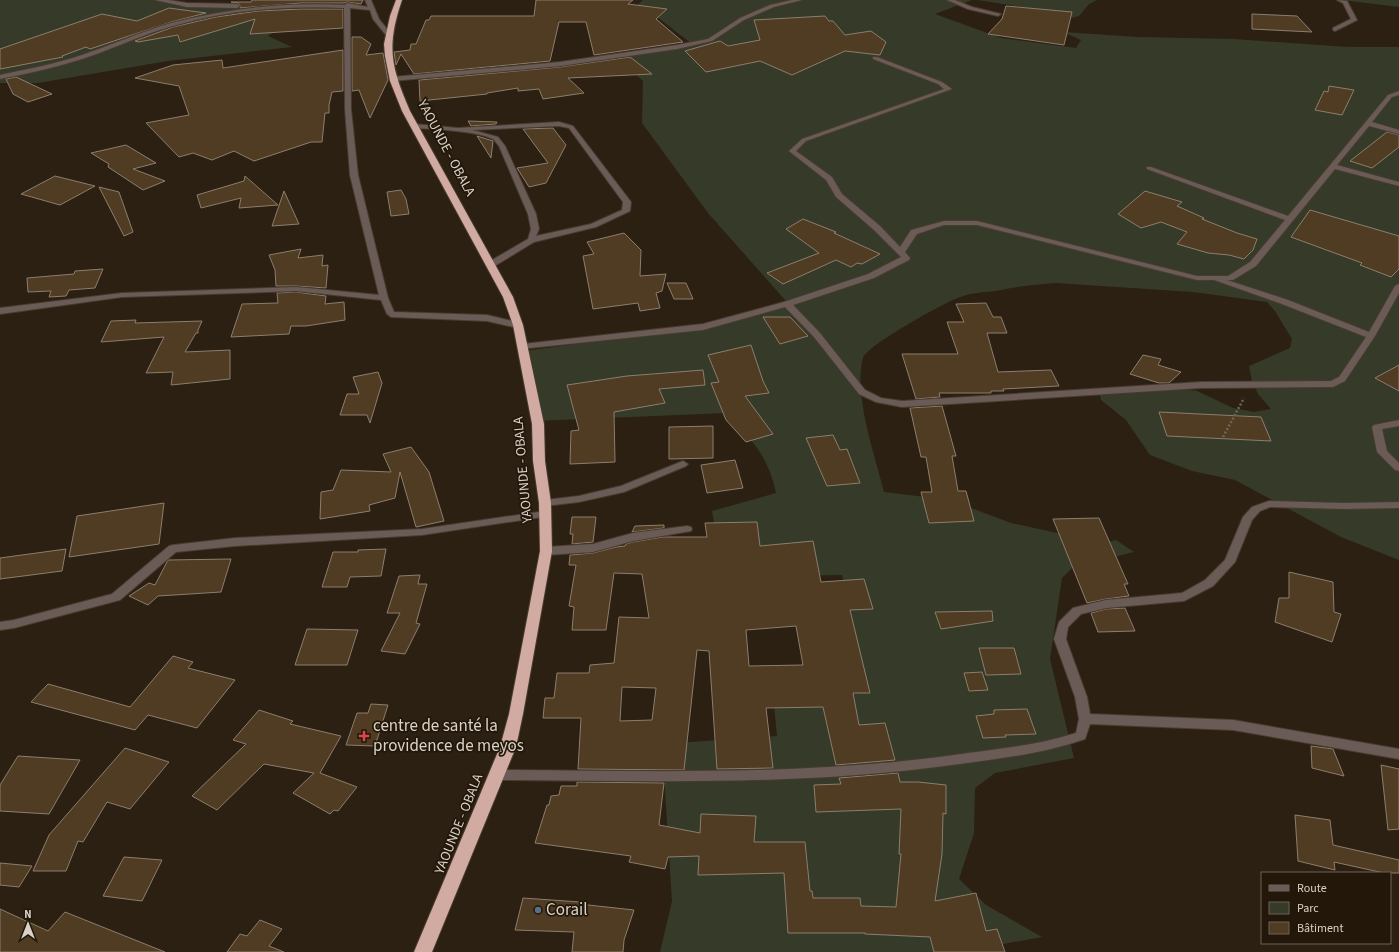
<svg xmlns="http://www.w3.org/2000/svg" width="1399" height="952" viewBox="0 0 1399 952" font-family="'Source Sans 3',sans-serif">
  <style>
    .green { fill: #353b28 }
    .building { fill: #503b23; stroke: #8c7e6e; fill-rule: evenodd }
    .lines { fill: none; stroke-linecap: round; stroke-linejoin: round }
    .lane-casing { stroke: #483c2f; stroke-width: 2 }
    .street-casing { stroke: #483c2f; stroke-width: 2 }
    .highway-casing { stroke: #483c2f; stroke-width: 2 }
    .path { stroke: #6f6558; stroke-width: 2.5; stroke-dasharray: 2 2; stroke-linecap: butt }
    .lane { fill: #6b5b57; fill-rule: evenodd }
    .street { fill: #6b5b57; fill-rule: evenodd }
    .highway { fill: #d1aaa1; fill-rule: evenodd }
    .health-dot { fill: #e0444e; stroke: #221709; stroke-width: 1.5 }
    .service-dot { fill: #5c6f8a; stroke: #221709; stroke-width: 1.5 }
    .labels { text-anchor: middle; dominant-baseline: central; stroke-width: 3.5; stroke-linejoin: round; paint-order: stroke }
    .street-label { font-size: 14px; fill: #dad2c9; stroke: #221709 }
    .near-poi-label { font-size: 17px; fill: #dad2c9; stroke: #221709; text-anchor: start }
  </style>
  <rect width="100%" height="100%" fill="#2c2012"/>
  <path class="green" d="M0,0H162C202,7 243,6 284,5L289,10L290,20L268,36L292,47L168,61L38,83H0Z
    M643,0H972L935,14L1001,38L1076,48L1081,40L1063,32L1138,37L1234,39L1348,47H1399V560L1341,537L1235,480L1192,471L1150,455L1126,420L1101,400L1099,390L1176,388L1197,391L1233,408L1254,412L1271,409L1258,394L1252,381L1249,366L1290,348L1292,339L1275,311L1267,302L1193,292L1056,283C1036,284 1016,287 996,291C984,292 971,293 960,297C945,302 866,346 863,358C853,394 875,455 884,492L950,500L1011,523L1103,543L1116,540L1134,552L1073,567L1062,578L1050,659L1074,758L995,773L975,788L974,833L959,879L986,905L1042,937L958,952H660L672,901L662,744L777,736L773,694L866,683L842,575L724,577L712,511L776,493C768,455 752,441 727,413L534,421L524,351L703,327L786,301L708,213L642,123L643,81L616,56L692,44L652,13L631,11Z
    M977,0H1097L1089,4L1079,16L1067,19L1061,13Z
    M1342,0H1399V7Z"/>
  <path class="building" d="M252,0H363L361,4L347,2L344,3H301L240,8L241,6L238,3L231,2H251Z
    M536,0H633L628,4L667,9L656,19L683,42L594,55L586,22H559L550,61L414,74L401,54L396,65L394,52L410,50L411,44H416L426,20H429L431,16H534Z
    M1006,6L1072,12L1064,45L988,34L1002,19Z
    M169,8L206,13L171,22L90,49L86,47L62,56L63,57L0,69V49L102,14L137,21Z
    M301,9H343V28L250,34L255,19L180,42L178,35L138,42L135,41L173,27L216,17L258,11Z
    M1252,14L1297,16L1312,32L1252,29Z
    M825,16L829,21H833L845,35L871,31L886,42L880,55L845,51L792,75L760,61L706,72L685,51L720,41L728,46L760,40L754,20Z
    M352,37H361L371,44L366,55L383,53L388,80L370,118L359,90L352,91Z
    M343,50V91L332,92L329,105V113H325L322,142H311L254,161L234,151L212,160L193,153L179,157L146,123L189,115L179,86L135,78L173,65L222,60L223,68Z
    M630,57L652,74L568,78L584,93L543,99L539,89L518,91V88L487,93V94L420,101L419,80L560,67Z
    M16,77L52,94L28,102L13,94L6,79Z
    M1329,86L1354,90L1342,115L1315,110L1324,91L1328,92Z
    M468,121L497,122L496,124L471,126Z
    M553,128L566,145L546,183L529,187L517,168L548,163L523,129Z
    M1387,132L1399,135V147L1372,168L1350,161Z
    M477,136L493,141L491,158Z
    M126,145L156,163L133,169L165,181L143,190L108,167L109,164L91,153Z
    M55,176L95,186L60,205L21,194Z
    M245,176L278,205L239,208L241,198L201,208L197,195L244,181Z
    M99,187L119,192L133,232L124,236Z
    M401,190L406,199L409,214L391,216L387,192Z
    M284,191L299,224L272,226Z
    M1145,191L1182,202L1177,206L1204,218L1202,219L1237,233L1257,239L1253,250L1244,259L1229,255L1208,253L1177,244L1187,232L1161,222L1141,228L1118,214Z
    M1310,210L1399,236V269L1391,277L1360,265L1362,263L1291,237Z
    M803,219L836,232L834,233L880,254L862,264L857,263L851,267L836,260L783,284L767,273L819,253L786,229Z
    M624,233L641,250L640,276L666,274L662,291L656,293L660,308L640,311L638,303L593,309L583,256L594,254L587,242Z
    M301,249L298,258L323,255L322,266L328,265L326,288L296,286H276L275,270L269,255Z
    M103,269L95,288L69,290L66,296L49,297L51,291L28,292L27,278L74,274L75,271Z
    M667,283H686L693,299H674Z
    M296,292L326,296L325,304L344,302L345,320L306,326H291L289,334L231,337L242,304L278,303L277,293Z
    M986,303L993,317H1001L1007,333H987L998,372L1051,370L1059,386L1003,389L1004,391H991V393H939L940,397L916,399L902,354H958L947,322H964L956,304Z
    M763,317H790L808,336L780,344Z
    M136,320L135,323L202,321L198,330V333H196L185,352L230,350V379L171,385L173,372L146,373L164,337L101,342L111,321Z
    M751,345L763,381L769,393L745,396L773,434L746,442L726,420L711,383L719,382L708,355Z
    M1143,355L1161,359L1158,365L1181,372L1169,383H1159L1130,374Z
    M1399,365V391L1375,378Z
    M703,370L705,385L659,389L665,403L614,412L615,462L570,464L571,431L579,430L567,385L627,376Z
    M378,372L382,383L370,423L367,415H340L347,394H359L353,377Z
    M942,406L956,456H952L958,491H966L974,521L929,523L921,492H932L926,457H921L910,408Z
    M1159,412L1261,417L1271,441L1167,436Z
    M713,426V458L669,459V427Z
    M833,435L840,450L847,449L860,483L827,486L806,438Z
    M411,447L429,472L444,521L416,527L400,472L395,498L369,505L370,511L320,519L321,492L333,490L341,470L391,472L383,454Z
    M735,460L743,488L707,493L701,465Z
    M164,503L159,544L69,557L77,516Z
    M572,517H596L593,542L572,544L573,534H570Z
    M1099,518L1128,584H1124L1129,596L1106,599L1087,603L1053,519Z
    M757,522L760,546L813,541L821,582L864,579L873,609L850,610L870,693H853L859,725L885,723L895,760L836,765L823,707L766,708L773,768L717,769L709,651L697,650L684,770L578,769L581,718H543L545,698H554L557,673H589L590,665L614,663L619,617L649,618L642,574L614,573L606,630H572L574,607L569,606L576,565H569L570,555L593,553L616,547L625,546L626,544L633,542L663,537H707L705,523ZM796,626L803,665L749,666L746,630ZM622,687L656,688L652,720L620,721Z
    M664,525V528L632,532L635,526Z
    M66,549L62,571L0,579V558Z
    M386,549L381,576L350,577L347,587H322L333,552H358V550Z
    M231,559L221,592L158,596L148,605L129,596L149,583L155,585L168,560Z
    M1289,572L1333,582L1334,612L1341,614L1332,642L1275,622L1279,598H1289Z
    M420,575L418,584H427L416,623L420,624L405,654L381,651L400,613H387L399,576Z
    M1125,608L1135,631L1098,632L1091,613L1106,609Z
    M992,611L993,621L941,629L935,612Z
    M307,629L358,630L347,665H295Z
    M979,648H1014L1021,674L986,675Z
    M173,656L193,662L188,668L235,680L197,728L148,715L135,730L31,702L48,684L130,707Z
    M982,672L988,690L969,691L964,673Z
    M371,704L388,705L375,746L346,745L357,713H368Z
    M1027,709L1036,734L1005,735L1006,737L983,738L976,716L994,714V710Z
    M259,710L293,721L290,724L341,736L320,773L357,787L338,811L334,810L330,814L293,793L314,773L264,764L217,810L192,796L246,744L233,740Z
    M1311,746L1333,749L1344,776L1312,768Z
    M125,748L169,762L130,809L107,802L83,842L78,841L66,871H33L49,835Z
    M18,756L80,760L49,814L0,811V785Z
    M1381,765L1399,769V829L1388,830Z
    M898,773L900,782H918L946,785V814L943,813L942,854L935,901L976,893L986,931L997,929L1005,952H934L930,937L865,934V933H788L784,873L698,875L699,856L668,857L665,869L629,862L631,856L535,843L547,805H549L551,796L559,795L561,786H577V782L664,783L659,825L700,833L701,814L756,816L754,842H805L810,891H812L813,898H860L861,906L896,907L901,854H899L901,809L816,812L814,785L841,784L839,778Z
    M1295,815L1330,820L1333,845L1399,860V873H1384L1334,862L1335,870L1298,861Z
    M124,857L162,860L142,901L103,896Z
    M0,863L32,866L19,887L0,885Z
    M523,898L580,902L579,904L634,910L624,940L623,952H572L574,932L515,930Z
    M0,909L48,931L65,912L165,952H0Z
    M260,920L282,929L269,946L284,952H227L240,934L247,936Z"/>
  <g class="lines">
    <g class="lane-casing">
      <path id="lane" d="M559,122L573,126L631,202L630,211L596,227L534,242L493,267H487V263L528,239L531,229L528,214L499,146C497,144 495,140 493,139C477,131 433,129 414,128L411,126L414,124L458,128ZM559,126L569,128L623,202L622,210L591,224L536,236L539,229L536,214L505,146L498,137L472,130Z"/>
    </g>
    <g class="street-casing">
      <path id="street" d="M155,0H168L187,3L237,4L240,6L237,8L187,7Z
        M365,0H371L379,19L391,34L386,35L373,19L370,10L350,8L351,109L358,175L388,298L394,312L487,315L521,323L522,325L521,327L518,328L487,321L391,317L387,314L381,300L296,291L122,297L0,314V308L122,293L296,287L379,295L350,175L345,109L344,8C287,5 229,10 173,26C144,34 117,47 88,57C59,67 30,73 0,79V75C28,69 55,64 82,55C112,45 140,32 171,23C228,8 286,2 345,5L347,3L368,7Z
        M792,0H802L774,7L744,20L712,41L677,49L560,66L392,81L389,79L392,77L560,62L677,45L708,39L740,18L770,5Z
        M947,0H955L972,7L1001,14L998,16L968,9Z
        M1337,0L1347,1L1357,20L1335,31L1333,30V28L1351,19L1343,3Z
        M873,57H877L942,82L952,89L806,141L796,151L832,177L842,194L880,226L900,247L911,230L944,221H977L1197,276H1228L1250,262L1285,220L1147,169V167H1151L1288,216L1388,95L1399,91V95L1392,97L1372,122L1399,130V134L1369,126L1337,165L1399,182V186L1335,169L1256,266L1233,280H1227L1288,300L1369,332L1395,286L1399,284V293L1375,336L1345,381L1333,387L1201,388L902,407L876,402L859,394L814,337L785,307L703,330L520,349L519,347L520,345L523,344L703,324L784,302L868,274L901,257L874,230L836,197L826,180L789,151L802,139L944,89L938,84L873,59ZM944,225H977L1197,280H1214L1282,304L1366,337L1339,377L1331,381L1201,382L902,401L881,398L865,390L820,333L793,305L874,278L909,260L910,258L905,252L917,234Z
        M1399,420V426L1382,429L1387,451L1399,463V471L1395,470L1377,452L1372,427L1374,425Z
        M683,461L688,464L686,466L624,492L579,502L545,506L540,503L545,500L579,496L621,486Z
        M1269,501L1344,503L1399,502V508L1344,509L1270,507L1260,511L1252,520L1235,562L1213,586L1184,601L1106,608L1081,614L1068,627L1066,639L1087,697L1090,714L1233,720L1399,749V759L1233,730L1090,724L1085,739C1042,754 997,759 952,765C801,786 649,781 497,780L492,779L491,775L492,771L497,770C649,771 802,776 954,755C994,749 1036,746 1076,733L1079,719L1075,697L1054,639L1059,622L1073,608L1077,607L1106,600L1182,593L1205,580L1225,560L1243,517L1252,507Z
        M545,511L550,514L549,516L422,535L235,546L176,552L120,600L14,628L0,630V622L14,620L112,594L169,546L173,545L235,538L422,529Z
        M687,526L691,527L692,529L691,531L633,541L593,552L546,555L542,554L541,551L542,548L546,547L593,544L633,533Z"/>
    </g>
    <g class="highway-casing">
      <path id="highway" d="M396,0H402C386,47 391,67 410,111L513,297L523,325L544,424L545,461L551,503L552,551L523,714L516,747L432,952H414L500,747L509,714L540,551L539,503L533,461L532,424L513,325L503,297L402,111L390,81L385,56L384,44L390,16Z"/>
    </g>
    <path class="path" d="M1223,437L1244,398"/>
    <use href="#lane" class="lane"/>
    <use href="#street" class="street"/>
    <use href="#highway" class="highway"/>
  </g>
  <path class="health-dot" d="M362 730h4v4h4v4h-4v4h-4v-4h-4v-4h4z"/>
  <circle class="service-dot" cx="538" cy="910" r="4"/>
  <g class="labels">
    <g class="street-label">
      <text transform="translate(446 148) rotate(62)">YAOUNDE - OBALA</text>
      <text transform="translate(523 470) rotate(-95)">YAOUNDE - OBALA</text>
      <text transform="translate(459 824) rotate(-68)">YAOUNDE - OBALA</text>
    </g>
    <g class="near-poi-label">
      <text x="373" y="726">centre de santé la<tspan x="373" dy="20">providence de meyos</tspan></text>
      <text x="546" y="910">Corail</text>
    </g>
  </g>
  <rect x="1261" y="872" width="130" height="72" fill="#221709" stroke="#6c6256"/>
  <rect x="1269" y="885" width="20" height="6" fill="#6b5b57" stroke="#6c6256"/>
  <text x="1297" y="892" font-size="12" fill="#dad2c9">Route</text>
  <rect x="1269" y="902" width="20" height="12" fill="#353b28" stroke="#6c6256"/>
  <text x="1297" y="912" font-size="12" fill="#dad2c9">Parc</text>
  <rect x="1269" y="922" width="20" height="12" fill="#503b23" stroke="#6c6256"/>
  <text x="1297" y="932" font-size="12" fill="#dad2c9">Bâtiment</text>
  <g transform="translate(28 924)" stroke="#221709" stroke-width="3" paint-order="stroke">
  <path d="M0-3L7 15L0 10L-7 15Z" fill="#dad2c9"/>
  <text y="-6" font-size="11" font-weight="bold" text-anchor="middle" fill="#dad2c9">N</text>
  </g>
</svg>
